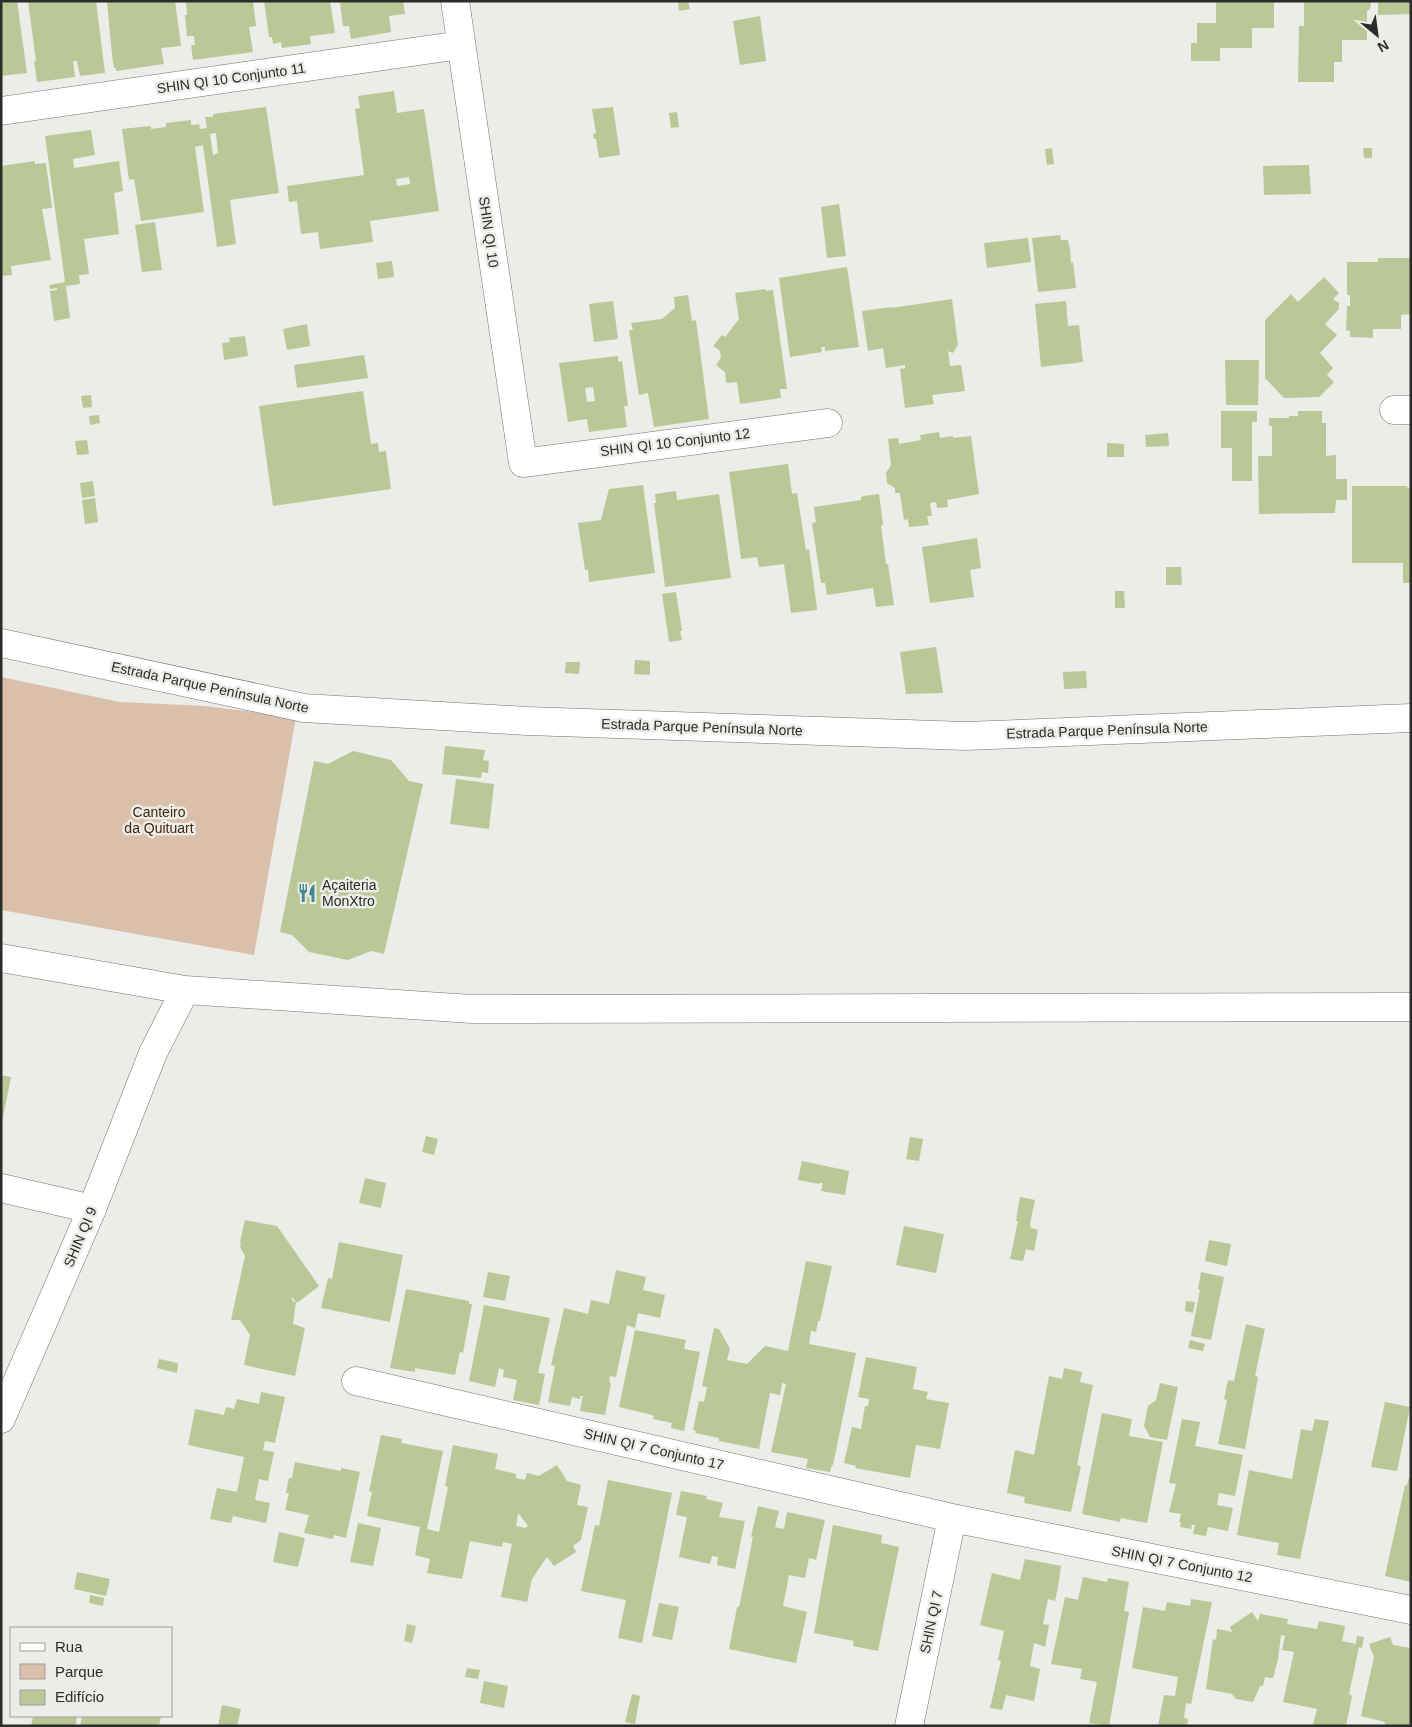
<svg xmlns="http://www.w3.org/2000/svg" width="1412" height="1727" viewBox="0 0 1412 1727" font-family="Arial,sans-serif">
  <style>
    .green { fill: #dabfaa }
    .building { fill: #bac796; fill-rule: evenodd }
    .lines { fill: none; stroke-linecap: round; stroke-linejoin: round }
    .street-casing { stroke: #73726f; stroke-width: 29 }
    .secondary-casing { stroke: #73726f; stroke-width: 29 }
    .street { stroke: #fff; stroke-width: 28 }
    .secondary { stroke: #fff; stroke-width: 28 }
    .labels { text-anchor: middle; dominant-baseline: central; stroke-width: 5; stroke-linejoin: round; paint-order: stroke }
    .street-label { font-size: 14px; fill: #2c2c2a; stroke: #ecece8 }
    .park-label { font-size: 14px; fill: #44270c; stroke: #ecece8 }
    .poi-label { font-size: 14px; fill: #2c2c2a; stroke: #ecece8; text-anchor: start }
  </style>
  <rect width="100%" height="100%" fill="#ecece8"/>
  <path class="green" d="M1,677L120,702L204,706L296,717L254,955L1,910Z"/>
  <path class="building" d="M17,1L27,73L1,76V3Z
    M28,1H96L105,73L80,76L77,61H73L75,77L37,82L34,61H36Z
    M107,1H175L181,46L161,48L164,64L116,71V68H114L112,55Z
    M186,1H253L256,26L249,27L253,52L193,60L191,45H195L194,36H187L185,15H187Z
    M264,1H330L335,33L310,36L311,44L282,48L281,42L273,44L272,37H269Z
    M348,1H403L405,14L389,16L391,32L351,39L349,26H343L340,3Z
    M678,1H688L690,9L679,11Z
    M1216,1H1274V28H1252V48H1220V61H1191V43H1197V23H1216V28Z
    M1304,1H1371L1370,9L1367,11V40H1342V62H1334V82H1298L1299,26H1304Z
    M1378,1H1411V14L1378,15Z
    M760,16L766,61L740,65L733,21Z
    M394,91L397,113L424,109L439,211L370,221L373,242L320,249L318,232L301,234L297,201L289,202L287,186L364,175L355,109L360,108L358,96ZM409,177L410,184L397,186L396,179Z
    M266,107L279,193L230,200L236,244L217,247L203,145L195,147L204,212L141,221L134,179L129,180L122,129L151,126V129L166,127V123L191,120V125L199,124L200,129L207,128L205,117H213V114ZM216,133L218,153L213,155L210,134Z
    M613,107L620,155L599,158L596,139H594L593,134L596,133L592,109Z
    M677,112L679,127L671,128L669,113Z
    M91,130L95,155L73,159L74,168L119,161L123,191L114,193L119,234L84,239L89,274L79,275L80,284L66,286L70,318L54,321L50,291L57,290V288L50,289L49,285L65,282L45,136Z
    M1052,148L1054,164L1047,165L1045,149Z
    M1363,148H1372V158H1364Z
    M35,161V164L46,163L52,208L42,209L51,260L11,266L12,275L1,276V166Z
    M1309,165L1311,194L1264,195L1263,166Z
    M839,204L846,256L827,258L821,207Z
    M155,222L162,270L142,272L135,225Z
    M1060,235L1061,240H1068L1069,247H1070L1071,263L1073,262L1076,288L1038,292L1032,238Z
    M1028,238L1031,262L987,268L984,243Z
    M1378,258H1411V314L1401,315V329H1373V338L1350,337V331L1346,330L1347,306H1350V295H1347V262H1378Z
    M392,261L394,277L378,279L376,263Z
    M847,267L859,347L825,351V347H821L822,352L790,357L779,278Z
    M1324,277L1339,293L1333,299L1339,303V309L1325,324L1337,335L1320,353L1333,368L1327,375L1334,382L1319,397L1284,398L1265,378V320L1291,294L1298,302Z
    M766,289V291L773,290L787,389H780L781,398L740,404L737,382L726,383L725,372L716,365L721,358L720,351L713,346L722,335L725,337L739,319L735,293Z
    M688,295L692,321L696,320L709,419L654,427L648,393L639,395L629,330H633L631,323L662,319L675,308L674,297Z
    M952,299L958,345L953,353L948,351L950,366L961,365L965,391L932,395L934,404L905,408L900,369L905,368V365L886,368L883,348L868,351L862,311L892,307V308Z
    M613,301L618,339L594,342L589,304Z
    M1066,301L1068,326L1079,325L1083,362L1041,367L1035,304Z
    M307,324L310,346L287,350L283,329Z
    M245,336L248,356L224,360L222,343L230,342L229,338Z
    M364,355L368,378L297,388L294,365Z
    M618,356V362L622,361L628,406H624L627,427L589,432L587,419L568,422L559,363ZM593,387L595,401L587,402L585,388Z
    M1225,360H1259L1258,405H1226Z
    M363,391L371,444L378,443L379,452L386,451L391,489L273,506L259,406Z
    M91,395L92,407L83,408L81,396Z
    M1221,411H1257V422H1252V481H1232V448H1221Z
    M1298,411H1322V423H1326V456L1336,455V479H1347V500H1336L1335,513L1259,514L1258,456H1272V426H1269V418H1289V416H1298Z
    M99,415L100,423L90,425L89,416Z
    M939,432L940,438L953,436V438L971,436L979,494L947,500L948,507L937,508L936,502L930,503L932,516H927L929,525L909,527L908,519L904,520L900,493H895V488L887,483L886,473L891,465L888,439L898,438L899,444L921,440L920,435Z
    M1168,433L1169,446L1146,447L1145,435Z
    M87,440L89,454L77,455L75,441Z
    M1107,443L1124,444V457H1107Z
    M788,464L792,494L797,493L806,550L809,549L817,608V610L791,613L784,564L759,567L757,557L741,559L729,472Z
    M93,481L95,496L82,498L80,483Z
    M643,485L655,573L589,582L588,570H585L578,523L601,520L609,489Z
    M1352,486H1408L1407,488H1411V583H1403V563H1352Z
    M676,491L677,500L719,494L731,578L665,587L654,503H656L655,494Z
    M879,494L883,525L881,526L886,564H888L894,605L876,607L873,588L827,595L825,583H821L812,523L816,522L814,507L861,500V497L864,496Z
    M95,498L98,522L85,524L82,500Z
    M977,538L981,568L970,570L974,597L930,603L922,547Z
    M1166,567H1181L1182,585H1166Z
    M1115,591H1124L1125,608H1115Z
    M676,592L682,631H680L682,640L669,642L662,594Z
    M936,647L943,693L906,694L900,652Z
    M635,660L650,661V675L634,674Z
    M566,662H580L579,674L565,673Z
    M1086,671L1087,688L1064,689L1063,672Z
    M445,746L485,750L483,760L489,761L488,773L482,772L481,778L442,774Z
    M353,751L391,760L409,781L423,784L384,954L371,951L348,960L309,952L292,935L280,932L314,761L328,764Z
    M456,779L494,784L489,829L450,824Z
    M1,1075L11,1077L2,1122H1Z
    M426,1136L438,1139L434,1155L422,1152Z
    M910,1137L923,1139L919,1161L906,1159Z
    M802,1161L849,1171L845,1195L821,1191L823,1183H820L819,1184L798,1180Z
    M365,1178L386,1183L381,1208L359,1203Z
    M1020,1197L1035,1200L1030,1224L1031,1228L1038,1230L1034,1251L1026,1249L1023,1261L1010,1259L1018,1221H1016Z
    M245,1220L277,1226L319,1286L297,1303L292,1297V1301L296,1302L293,1324L305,1328L295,1376L244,1365L250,1335L240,1320H231L245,1256L240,1247L241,1242H240Z
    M904,1226L944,1234L936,1273L896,1265Z
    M1209,1240L1231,1244L1227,1266L1205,1261Z
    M339,1242L403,1255L390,1322L321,1308L328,1278L332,1279Z
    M806,1261L832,1266L820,1321H818L816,1332L811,1331L809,1344L856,1353L833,1465H832L830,1472L806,1468L808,1459L771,1452L786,1384L782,1383L780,1395L770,1393L759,1449L719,1441V1438L695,1433L696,1431L693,1430L699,1401L704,1402L707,1387L702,1386L714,1328L719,1329L730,1349L727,1360L747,1364L765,1346L788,1351Z
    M616,1270L646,1277L643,1290L665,1295L660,1318L638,1313L635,1328L627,1325L616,1377L610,1376L609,1382L611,1383L605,1415L580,1411L583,1396H580V1399L572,1397L570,1406L548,1402L555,1366L551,1365L564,1308L588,1314L591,1300L609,1304Z
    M488,1272L510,1276L505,1301L483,1297Z
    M1201,1272L1224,1277L1211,1340L1191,1336L1200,1290L1198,1289Z
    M406,1289L469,1301V1304H472L463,1353L460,1352L455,1375L415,1368V1372L390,1368Z
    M1186,1301L1195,1302L1193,1313L1185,1311Z
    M484,1305L550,1318L538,1373L545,1374L539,1405L513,1400L517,1380L503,1377L504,1370L499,1368L495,1387L469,1381Z
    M1246,1324L1265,1329L1255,1376L1258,1377L1245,1449L1218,1444L1227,1400L1224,1399L1228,1380L1234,1381Z
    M635,1330L686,1340L684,1349L700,1352L684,1431L671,1428L672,1423L653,1419L654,1416L652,1415L619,1407Z
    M1190,1340L1205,1344L1203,1351L1188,1348Z
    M866,1357L917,1367L913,1389L928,1392L926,1399L949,1403L940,1449L916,1445L910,1478L855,1468L856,1466L844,1463L852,1427L861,1429L865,1406H868L869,1399L858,1397Z
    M159,1359L178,1363L177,1373L157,1368Z
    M1064,1368L1082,1372L1080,1382L1093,1385L1077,1465L1081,1466L1071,1512L1024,1503L1025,1497L1007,1493L1015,1450L1034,1455L1049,1376L1062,1379Z
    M1160,1383L1178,1387L1167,1440L1150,1437L1144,1426L1148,1406L1156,1400Z
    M261,1392L285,1397L275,1443L265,1441L263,1450L274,1452L268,1481L259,1479L255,1500L270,1503L266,1523L233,1516L231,1523L210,1519L217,1488L237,1492L244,1457L188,1445L195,1409L224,1415L226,1407L234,1409L237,1399L259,1404Z
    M1385,1402L1410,1407L1397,1471L1371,1467Z
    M1102,1413L1132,1419L1129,1436L1163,1442L1147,1523L1121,1518L1120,1522L1082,1514Z
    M1182,1419L1200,1422L1195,1446L1243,1455L1235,1496L1219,1493L1217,1505L1233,1508L1228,1531L1208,1527L1206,1536L1193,1534L1195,1525H1192L1191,1529L1180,1527L1181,1522H1179L1181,1514L1169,1512L1176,1484L1169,1483Z
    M1315,1419L1329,1421L1300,1559L1277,1555L1279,1543L1237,1535L1249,1470L1292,1479L1301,1429L1312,1431Z
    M381,1435L402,1439L401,1443L443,1451L427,1529L439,1532L448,1487L445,1486L453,1445L498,1454L495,1469L516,1474V1478L525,1480L527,1473L539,1476L557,1465L567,1481L581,1485L577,1505L588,1507L581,1540L573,1546L576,1552L554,1566L547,1557L532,1579L527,1602L501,1597L512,1544L503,1542L502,1547L470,1541L462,1579L427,1573L430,1559L415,1555L420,1527L367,1516L372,1492L369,1491ZM518,1514L520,1515L528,1526L525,1528L516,1526Z
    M295,1462L341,1471V1468L360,1472L346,1538L334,1535L333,1539L304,1533L309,1515L285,1510L289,1493H286L289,1478H292Z
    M1409,1477L1411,1478V1582L1385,1576L1405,1485H1407Z
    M608,1480L672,1493L642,1643L618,1638L626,1600L581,1591L595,1525L599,1526Z
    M681,1491L707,1496L706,1499L723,1503L719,1517L745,1521L735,1569L717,1565L718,1557L712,1556L710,1564L679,1557L687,1517L676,1515Z
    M758,1506L779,1511L775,1527L784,1529L787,1512L825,1520L816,1560L809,1558L805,1578L789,1575L783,1606L807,1612L796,1663L729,1649L737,1607H739L742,1593L753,1537H751Z
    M358,1523L381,1528L373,1566L350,1562Z
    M833,1525L882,1535L881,1543L899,1547L878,1651L853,1646L854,1641L814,1633Z
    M279,1532L305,1538L298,1567L273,1562Z
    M1025,1559L1061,1566L1058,1587L1055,1601L1048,1599L1043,1624L1049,1625L1045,1647L1034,1643L1030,1666L1040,1669L1034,1701L1006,1695L1002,1710L990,1708L1001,1661L998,1660L1004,1631L980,1625L992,1573L1020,1580Z
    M77,1572L110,1579L106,1596L74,1589Z
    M1083,1577L1107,1582L1108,1578L1129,1582L1124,1611L1129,1612L1109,1726L1089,1723L1097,1682L1080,1679L1082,1669L1051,1664L1065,1597L1078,1600Z
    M90,1595L104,1598L103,1606L89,1603Z
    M1191,1599L1212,1602L1191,1704L1186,1703L1184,1718L1188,1719L1187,1726H1158L1164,1695L1175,1696L1178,1677L1132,1668L1143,1607L1165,1611L1167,1602L1190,1606Z
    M659,1603L679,1607L672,1640L652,1636Z
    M1252,1612L1258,1621L1260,1614L1288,1619L1287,1624L1317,1629L1319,1621L1345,1626L1342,1641L1356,1644L1357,1636L1364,1637L1362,1648L1359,1647L1349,1694L1352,1696L1346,1726L1313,1725L1317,1709L1283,1702L1294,1652L1282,1650L1285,1636L1281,1635L1278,1659L1273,1678L1265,1677L1263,1686H1260L1253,1702L1236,1699L1232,1694L1206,1689L1213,1639L1216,1640L1217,1629L1232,1632L1230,1627Z
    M407,1624L416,1626L412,1643L404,1641Z
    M1390,1637L1393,1645L1411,1648V1726H1384L1385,1722L1361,1716L1374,1657L1369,1644Z
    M467,1668L480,1670L478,1679L465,1677Z
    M484,1681L508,1686L504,1708L480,1703Z
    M632,1694L640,1696L635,1724L625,1722Z
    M222,1705L241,1709L237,1726H218Z
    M33,1716H77L76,1724L74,1726H31Z
    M82,1716H161L159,1726H80Z"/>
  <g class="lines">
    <g class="street-casing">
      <path id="street" d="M455,1L523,463L828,423
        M1,111L461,45
        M1394,410H1411
        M1,1188L92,1209
        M356,1381L952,1518L1411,1610
        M909,1726L952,1518"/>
    </g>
    <g class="secondary-casing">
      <path id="secondary" d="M1,643L304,708L527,721L966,736L1411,718
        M1,958L185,990L472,1009L1411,1007
        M1,1419L92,1209L153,1053L185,990"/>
    </g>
    <use href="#street" class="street"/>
    <use href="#secondary" class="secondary"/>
  </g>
  <defs>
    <g id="restaurant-bare" transform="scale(1.5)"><path d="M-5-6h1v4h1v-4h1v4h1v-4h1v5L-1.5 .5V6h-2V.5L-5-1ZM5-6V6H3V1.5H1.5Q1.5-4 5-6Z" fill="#41898e" stroke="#ecece8" stroke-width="2.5" paint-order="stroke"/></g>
  </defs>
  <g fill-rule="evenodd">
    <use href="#restaurant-bare" x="307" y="893"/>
  </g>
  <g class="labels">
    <g class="street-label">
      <text transform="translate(231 78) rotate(-8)">SHIN QI 10 Conjunto 11</text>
      <text transform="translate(489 232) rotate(82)">SHIN QI 10</text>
      <text transform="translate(675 442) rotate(-7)">SHIN QI 10 Conjunto 12</text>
      <text transform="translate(210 687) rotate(12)">Estrada Parque Península Norte</text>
      <text transform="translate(702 727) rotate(2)">Estrada Parque Península Norte</text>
      <text transform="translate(1107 730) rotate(-2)">Estrada Parque Península Norte</text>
      <text transform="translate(80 1237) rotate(-67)">SHIN QI 9</text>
      <text transform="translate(654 1449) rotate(13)">SHIN QI 7 Conjunto 17</text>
      <text transform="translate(1182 1564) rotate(11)">SHIN QI 7 Conjunto 12</text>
      <text transform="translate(931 1622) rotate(-78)">SHIN QI 7</text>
    </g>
    <g class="park-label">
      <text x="159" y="812">Canteiro<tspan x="159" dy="16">da Quituart</tspan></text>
    </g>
    <g class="poi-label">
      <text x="322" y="885">Açaiteria<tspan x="322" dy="16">MonXtro</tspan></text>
    </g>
  </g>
  <rect width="1412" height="1727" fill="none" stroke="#2c2c2a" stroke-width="5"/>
  <rect x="10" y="1627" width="162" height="90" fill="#ecece8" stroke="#9f9f9c"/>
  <rect x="20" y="1643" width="25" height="8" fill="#ffffff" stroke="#9f9f9c"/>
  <text x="55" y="1652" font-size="15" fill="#2c2c2a">Rua</text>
  <rect x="20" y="1664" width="25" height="15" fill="#dabfaa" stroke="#9f9f9c"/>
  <text x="55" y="1677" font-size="15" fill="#2c2c2a">Parque</text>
  <rect x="20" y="1690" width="25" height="15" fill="#bac796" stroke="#9f9f9c"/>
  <text x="55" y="1702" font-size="15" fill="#2c2c2a">Edifício</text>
  <g transform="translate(1377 35) rotate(151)" stroke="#ecece8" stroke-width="4" paint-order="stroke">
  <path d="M0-4L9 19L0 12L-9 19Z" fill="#2c2c2a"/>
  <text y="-8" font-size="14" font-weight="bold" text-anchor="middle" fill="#2c2c2a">N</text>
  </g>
</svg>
